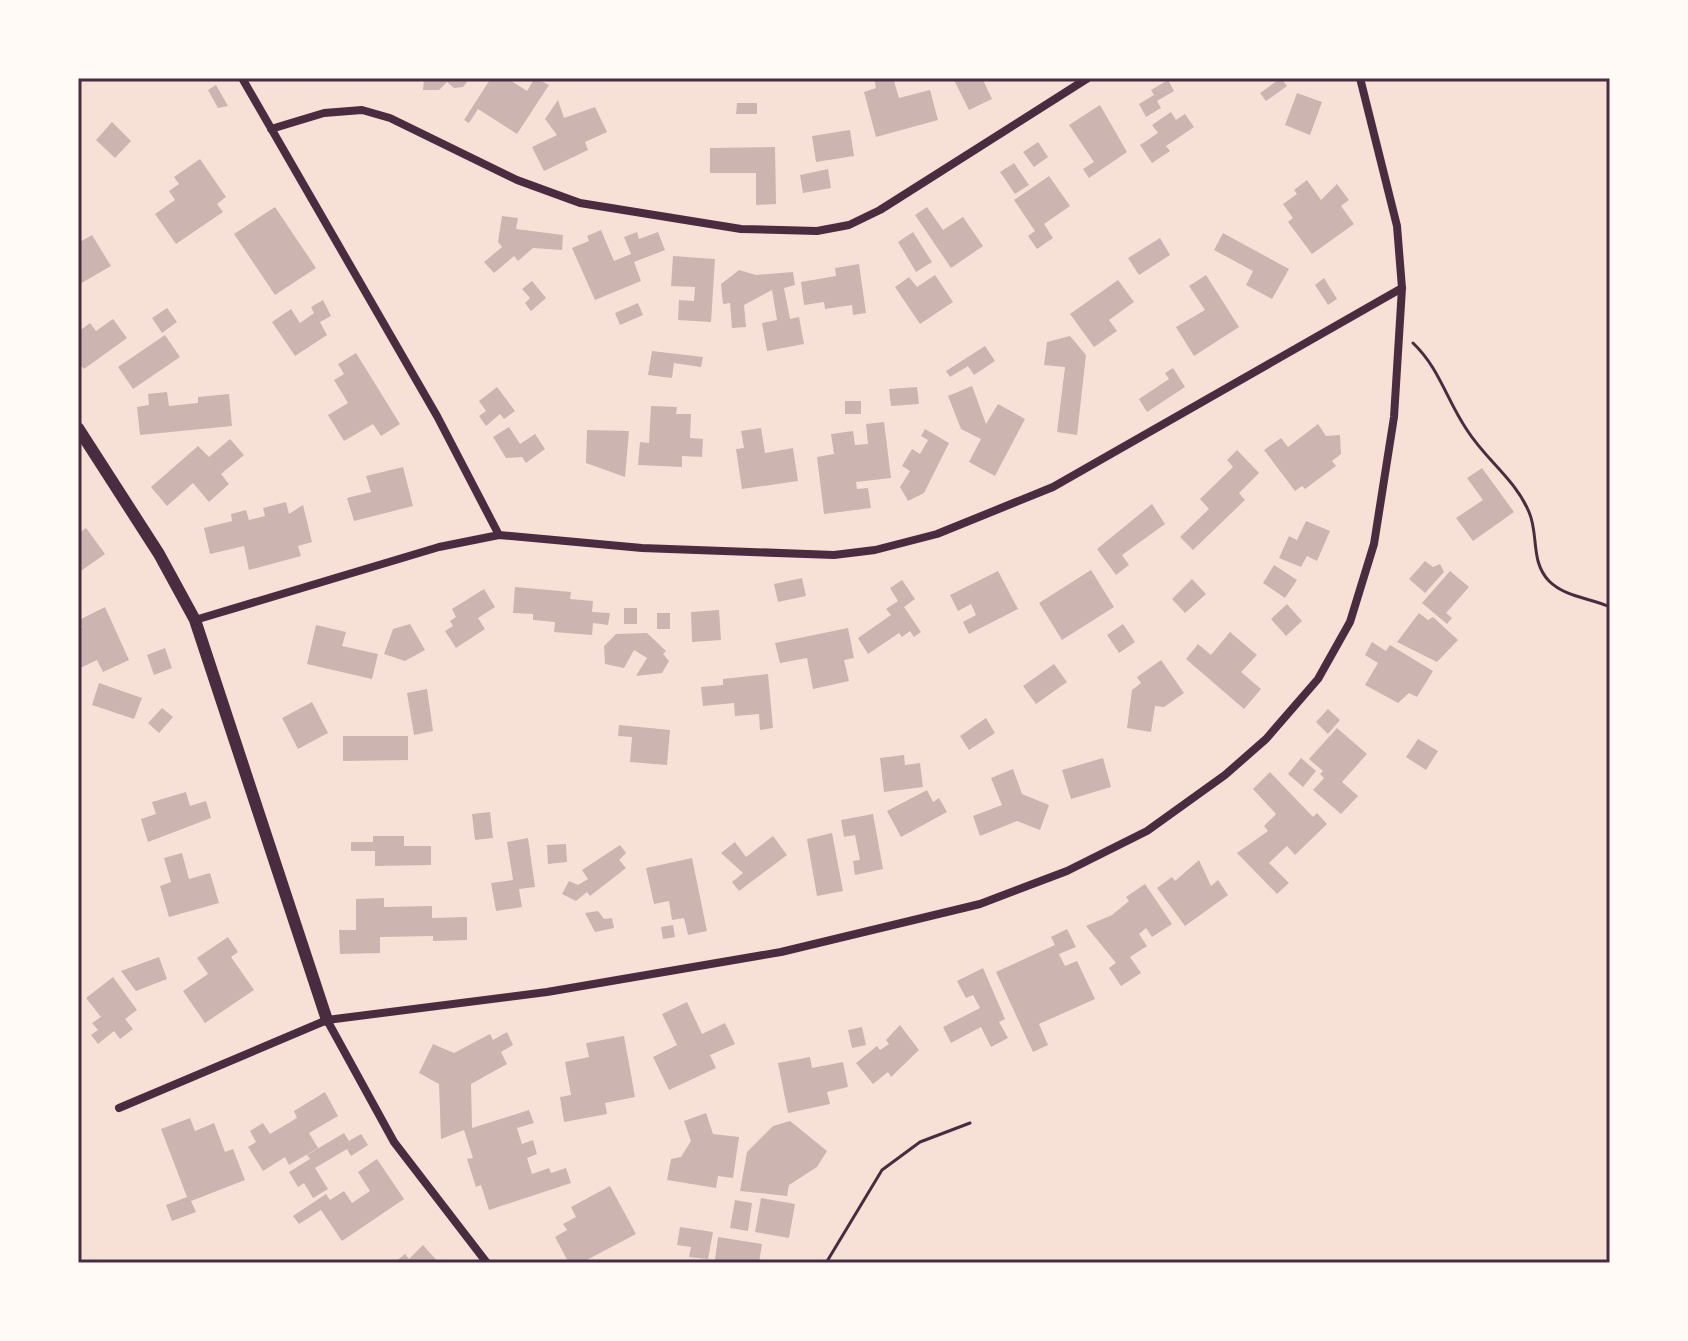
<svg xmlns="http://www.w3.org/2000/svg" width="1688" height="1341" viewBox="0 0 1688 1341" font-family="Cabin,sans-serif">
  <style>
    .building { fill: #ccb4b1 }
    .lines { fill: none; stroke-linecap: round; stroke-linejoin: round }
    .path { stroke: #4a2c40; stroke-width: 3 }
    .minor { stroke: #4a2c40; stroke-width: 8 }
    .tertiary { stroke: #4a2c40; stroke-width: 12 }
    .neatline { fill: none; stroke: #4a2c40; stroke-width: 3 }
  </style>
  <rect width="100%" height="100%" fill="#f7e1d7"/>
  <path class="building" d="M424,78H470L463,87L454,88L447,82L439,90H423Z
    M491,78H507L527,91L535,78L549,85L517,134L478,109L469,123L464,120Z
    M874,78H893L899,98L930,90L938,120L876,137L864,92L876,88Z
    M953,78H982L992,99L969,110Z
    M1281,78L1287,86L1266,101L1260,93Z
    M1168,80L1174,91L1157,101L1161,108L1146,117L1139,104L1154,95L1151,90Z
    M216,85L228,106L218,108L208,90Z
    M1297,93L1322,102L1310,135L1285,125Z
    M558,100L564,118L595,107L607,132L585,142L588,150L544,171L532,147L557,135L545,119Z
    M737,103H757V114H736Z
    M1100,105L1127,152L1089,178L1083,169L1094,162L1069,125Z
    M1171,112L1176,120L1185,114L1194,127L1166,146L1170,151L1152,163L1140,145L1158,133L1152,125Z
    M112,122L131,141L115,158L96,140Z
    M850,130L854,156L816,162L812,136Z
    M1038,142L1048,157L1034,167L1023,152Z
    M775,147L776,204L756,205V173H710V148Z
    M200,159L226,197L217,204L223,212L176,244L155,214L175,200L169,191L179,184L174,177Z
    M1014,163L1029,185L1015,194L1000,172Z
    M828,169L831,188L803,193L800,175Z
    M1049,176L1070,206L1044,224L1053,238L1037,249L1028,236L1035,231L1014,200Z
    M1307,180L1321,200L1337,184L1349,200L1341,206L1354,224L1312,254L1288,222L1293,218L1283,204L1297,194L1294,190Z
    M275,207L316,268L275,295L234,234Z
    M927,207L943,230L963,217L983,246L951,268L915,215Z
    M502,216L518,218L516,229L563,235L562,250L533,248L518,261L514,256L494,273L484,262L502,247L498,242Z
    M601,230L614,261L631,254L624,237L637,232L639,239L658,232L665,250L634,262L641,281L595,300L572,248L589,241L587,236Z
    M913,232L932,262L916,272L898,242Z
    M1223,233L1289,269L1272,299L1246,285L1253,271L1214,250Z
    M92,235L111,266L78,285V243Z
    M1160,238L1170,255L1139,275L1128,258Z
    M673,256L715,259L711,322L678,320L679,300L694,301L695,287L671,286Z
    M859,264L866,313L853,315L852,305L825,309L824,302L804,305L801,282L836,276L835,268Z
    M739,270L756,275L793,272L795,285L784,288L790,319L799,317L804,344L767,351L762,323L777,320L772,290L744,305L746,327L732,328L730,303L723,304L721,284Z
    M935,275L953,302L920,324L895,287L909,277L917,287Z
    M1206,275L1239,327L1194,356L1176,327L1205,310L1189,286Z
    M1324,278L1337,299L1328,305L1315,285Z
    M1118,280L1134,302L1109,320L1117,331L1094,347L1070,314Z
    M532,281L546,298L531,311L525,303L530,298L522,289Z
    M323,300L331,316L320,322L327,335L295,356L272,322L291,309L300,323L314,313L311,307Z
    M638,303L643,315L620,325L615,313Z
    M167,308L177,322L162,333L152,318Z
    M113,319L127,338L84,369L78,362V332L90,323L96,331Z
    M165,335L180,357L133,389L118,367Z
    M1070,336L1086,355L1077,435L1057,432L1065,367L1044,365L1047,342Z
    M985,346L995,361L974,375L968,366L950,377L946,371Z
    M652,351L703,357L701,367L674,363L672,378L648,375Z
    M356,353L400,424L381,436L373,424L344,441L328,415L348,403L334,380L344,374L338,364Z
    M1173,368L1185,387L1147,412L1139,399L1169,379L1165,373Z
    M972,386L986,424L998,404L1025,419L995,476L969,462L981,439L961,429L948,396Z
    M497,387L515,411L504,419L500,414L486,426L479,416L486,411L479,401Z
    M917,387L919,404L891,406L889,389Z
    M167,392L169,406L198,403V397L229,394L232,426L140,435L137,407L149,405L148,394Z
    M845,401H861V414H845Z
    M651,406L677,407L676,414H691L690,438L703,439L702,457L682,456V467L638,465L640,442L649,443Z
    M884,422L891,478L856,482L857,489L868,488L871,508L824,514L817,457L834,454L831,434L853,431L855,445L868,444L866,424Z
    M1318,424L1326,436L1340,435L1341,454L1332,461L1336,466L1305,489L1302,486L1295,491L1264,450L1281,438L1288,447Z
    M509,427L520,444L535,434L545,449L526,463L522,457L506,458L493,437Z
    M761,428L765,453L793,448L798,481L742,489L736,449L744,448L741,431Z
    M925,429L949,443L924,493L908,501L900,487L910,471L902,466L912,449L920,454L928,440L921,436Z
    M587,430L629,431L625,477L586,463Z
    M230,439L244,455L221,474L229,484L209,502L193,483L167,506L151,487L198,446L209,457Z
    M1237,450L1259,473L1239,493L1245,500L1193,550L1180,537L1209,509L1200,499L1233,467L1227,460Z
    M403,467L413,506L354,521L347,498L371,492L366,476Z
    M1482,468L1514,512L1473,541L1456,518L1483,500L1467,478Z
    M286,502L289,514L303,505L312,542L298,546L301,556L249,570L244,546L210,554L204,528L232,521L231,514L246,510L249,520L265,516L263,508Z
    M1152,504L1165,524L1122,555L1129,565L1116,575L1097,549Z
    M1306,521L1330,531L1317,561L1307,556L1301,567L1279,558L1289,536L1297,540Z
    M86,528L105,554L78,573V534Z
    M1425,561L1433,567L1440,564L1444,572L1425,593L1409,579Z
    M1274,565L1297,580L1285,598L1263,583Z
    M1091,570L1114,607L1062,640L1039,603Z
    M998,571L1018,609L969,634L963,622L976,615L971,604L958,611L950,595Z
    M1450,571L1469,587L1446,613L1452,618L1447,624L1422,603Z
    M802,578L806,596L778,602L774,584Z
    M1192,579L1206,594L1185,613L1172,599Z
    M902,580L915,599L904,607L921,632L914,637L910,631L902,637L899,633L868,654L858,638L891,615L886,609L898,601L890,588Z
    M515,587L571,592L570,599L593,601L592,612L610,613L608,625L593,623L592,635L554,632L555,622L533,620V614L513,613Z
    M484,589L495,607L478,618L485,629L456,648L445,631L453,626L450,621L456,617L452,609Z
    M1287,604L1302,621L1286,636L1271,619Z
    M105,607L129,660L103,672L97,660L78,669V629L82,627L79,620Z
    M624,608H637V624H624Z
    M719,610L721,640L692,642L691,612Z
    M657,613H670V629H657Z
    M1419,613L1428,620L1433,617L1458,640L1437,662L1397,642Z
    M410,624L425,650L405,661L384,654L393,629Z
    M1123,624L1135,642L1119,653L1107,635Z
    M316,625L346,632L342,646L378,654L372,679L307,664Z
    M848,628L854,658L844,660L849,681L813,689L807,658L780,663L775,643Z
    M1230,632L1257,655L1241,672L1261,689L1244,709L1186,659L1198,644L1211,655Z
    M647,633L666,651L663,654L669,661L662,673L636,676L647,658L634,650L624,668L605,664L604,646L616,634Z
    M1372,642L1386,651L1390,645L1433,671L1417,697L1409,693L1398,703L1365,685L1378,663L1365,655Z
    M165,648L172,668L154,675L147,655Z
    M1161,660L1184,693L1164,707L1155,706L1151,732L1127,728L1132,690L1141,683L1137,677Z
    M1054,664L1067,682L1036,704L1023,686Z
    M768,674L773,728L760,730L759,714L735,716L734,703L703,706L701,687L723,685V679Z
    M99,683L142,698L134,719L92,705Z
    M427,689L433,731L414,735L407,693Z
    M312,702L328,733L298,749L282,718Z
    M162,708L173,717L159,733L148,723Z
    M1328,709L1340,720L1328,734L1316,722Z
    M986,718L995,733L969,750L960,736Z
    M619,725L670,730L667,765L630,762L632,737L618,736Z
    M1337,728L1367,754L1342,782L1358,796L1341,814L1313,790L1324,778L1320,774L1323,771L1309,759Z
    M343,736H408V760L343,761Z
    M1418,739L1438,751L1426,770L1406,757Z
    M904,755L905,765L920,763L923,787L884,792L880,758Z
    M1103,758L1111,787L1071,799L1062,770Z
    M1301,758L1316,771L1303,787L1288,774Z
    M1013,769L1022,794L1049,805L1040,830L1017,821L980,836L973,816L1002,805L991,778Z
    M1270,772L1313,817L1317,813L1327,824L1295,855L1287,846L1269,863L1289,883L1277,894L1237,853L1268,831L1264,826L1276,814L1253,789Z
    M927,790L933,802L939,798L947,812L901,837L887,811Z
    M186,792L190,806L206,801L211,818L148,842L141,819L156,814L152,802Z
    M490,812L493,838L475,840L472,814Z
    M873,814L883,869L855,875L853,861L860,860L855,835L844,837L841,820Z
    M832,833L843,891L817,896L807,839Z
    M373,836H404V846H431V865L375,866V851H351V842H373Z
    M773,836L787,855L739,891L732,882L743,873L721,853L735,842L746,857Z
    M528,838L535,887L519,889L522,907L496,911L491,883L513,880L507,842Z
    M566,844L567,862L548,864L547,845Z
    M620,845L626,853L619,860L626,868L590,896L587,892L576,901L562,894L569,881L578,885L588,879L582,870Z
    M182,853L189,879L210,873L219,903L169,917L160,886L171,882L164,858Z
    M692,858L707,931L688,935L684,918L672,920L669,901L654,904L646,868Z
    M1199,860L1211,886L1218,880L1228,895L1185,926L1157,888L1172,877L1175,881Z
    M1145,884L1172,924L1152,937L1146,928L1139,934L1147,946L1130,957L1141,973L1121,986L1109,968L1116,963L1086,926L1112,915L1129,901L1126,897Z
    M384,898V907L432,906V918L467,917V940L433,941V936L380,937V953L340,954L339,930H356V899Z
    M598,911L604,919L612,918L614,928L595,932L585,913Z
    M673,925L675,937L663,939L661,927Z
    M1067,929L1076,947L1059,954L1065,966L1077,961L1095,999L1039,1024L1048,1045L1033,1052L996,972L1055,945L1051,937Z
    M228,937L238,952L231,957L254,990L205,1023L183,991L208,974L197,958Z
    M159,957L167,979L136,991L121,971Z
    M983,968L1005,1019L999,1022L1008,1038L991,1047L981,1027L951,1043L943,1027L980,1008L973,995L966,998L957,981Z
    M113,977L137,1010L125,1019L133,1029L120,1039L114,1031L98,1044L91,1035L98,1030L92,1023L101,1017L86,998Z
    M687,1002L702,1034L725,1023L735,1044L710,1055L716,1068L669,1090L653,1057L677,1045L662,1014Z
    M900,1025L919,1050L891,1077L888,1072L873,1084L856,1063L877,1046L880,1050L889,1044L886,1040Z
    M862,1027L866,1045L852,1048L848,1030Z
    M507,1032L513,1045L501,1052L507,1064L471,1084L472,1128L529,1110L534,1123L517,1128L522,1144L533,1140L537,1154L527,1158L532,1174L549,1168L551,1173L566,1168L571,1183L489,1210L481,1185L476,1187L467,1159L473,1158L464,1130L441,1139L439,1084L419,1073L433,1044L454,1053L490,1034L493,1040Z
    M624,1036L635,1097L605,1103L607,1114L564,1122L560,1097L571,1095L565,1062L589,1057L586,1043Z
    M810,1057L812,1068L843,1062L848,1087L827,1092L830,1104L788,1113L778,1063Z
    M325,1092L338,1116L309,1133L318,1148L289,1165L285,1157L263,1171L248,1147L256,1142L250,1131L263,1123L270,1134L297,1118L294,1111Z
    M706,1113L713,1134L739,1137L733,1178L718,1176L716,1188L667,1180L671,1159L681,1157L691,1141L684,1121Z
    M190,1118L195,1131L214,1123L225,1152L233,1149L245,1180L191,1201L196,1212L172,1221L166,1205L187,1197L161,1129Z
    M790,1121L827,1151L817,1167L789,1185L787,1196L740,1191L747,1152L773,1126Z
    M344,1133L349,1141L361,1134L368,1145L351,1156L347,1149L315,1168L328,1189L313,1198L304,1183L298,1187L289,1172L310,1159L307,1155Z
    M377,1159L404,1199L342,1241L321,1210L299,1224L293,1216L326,1194L330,1200L344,1191L352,1203L370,1191L358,1172Z
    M610,1186L636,1234L581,1263H569L555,1237L567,1230L563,1224L576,1217L571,1207Z
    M761,1198L795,1204L789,1238L755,1232Z
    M735,1200L752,1203L748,1231L730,1228Z
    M680,1227L713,1232L708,1259L689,1257L691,1247L677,1245Z
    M718,1237L762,1244L759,1263L715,1260Z
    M423,1245L439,1263H394L405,1254L409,1259Z"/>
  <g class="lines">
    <path class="path" d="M1413,343C1440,369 1446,399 1467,430C1486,460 1515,479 1529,512C1539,535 1530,561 1549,581C1565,597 1590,598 1610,607
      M826,1263L882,1170L920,1142L970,1123"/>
    <path class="minor" d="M242,78L437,416L499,535
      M271,129L324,113L362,110L390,118L517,180L580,203L741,229L817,231L849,225L880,210L1088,78
      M195,620L439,547L499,535L642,548L834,555L875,550L937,534L1053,487L1402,288
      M327,1020L394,1142L487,1263
      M119,1108L327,1020L547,992L781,952L980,904L1067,871L1147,831L1225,775L1266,739L1318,679L1350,622L1374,544L1394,417L1402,288L1397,226L1360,78"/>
    <path class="tertiary" d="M78,428L159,554L195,620L327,1020"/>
  </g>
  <rect width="1688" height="1341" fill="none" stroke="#fffaf5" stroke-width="160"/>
  <rect x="80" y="80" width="1528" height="1181" class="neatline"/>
</svg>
